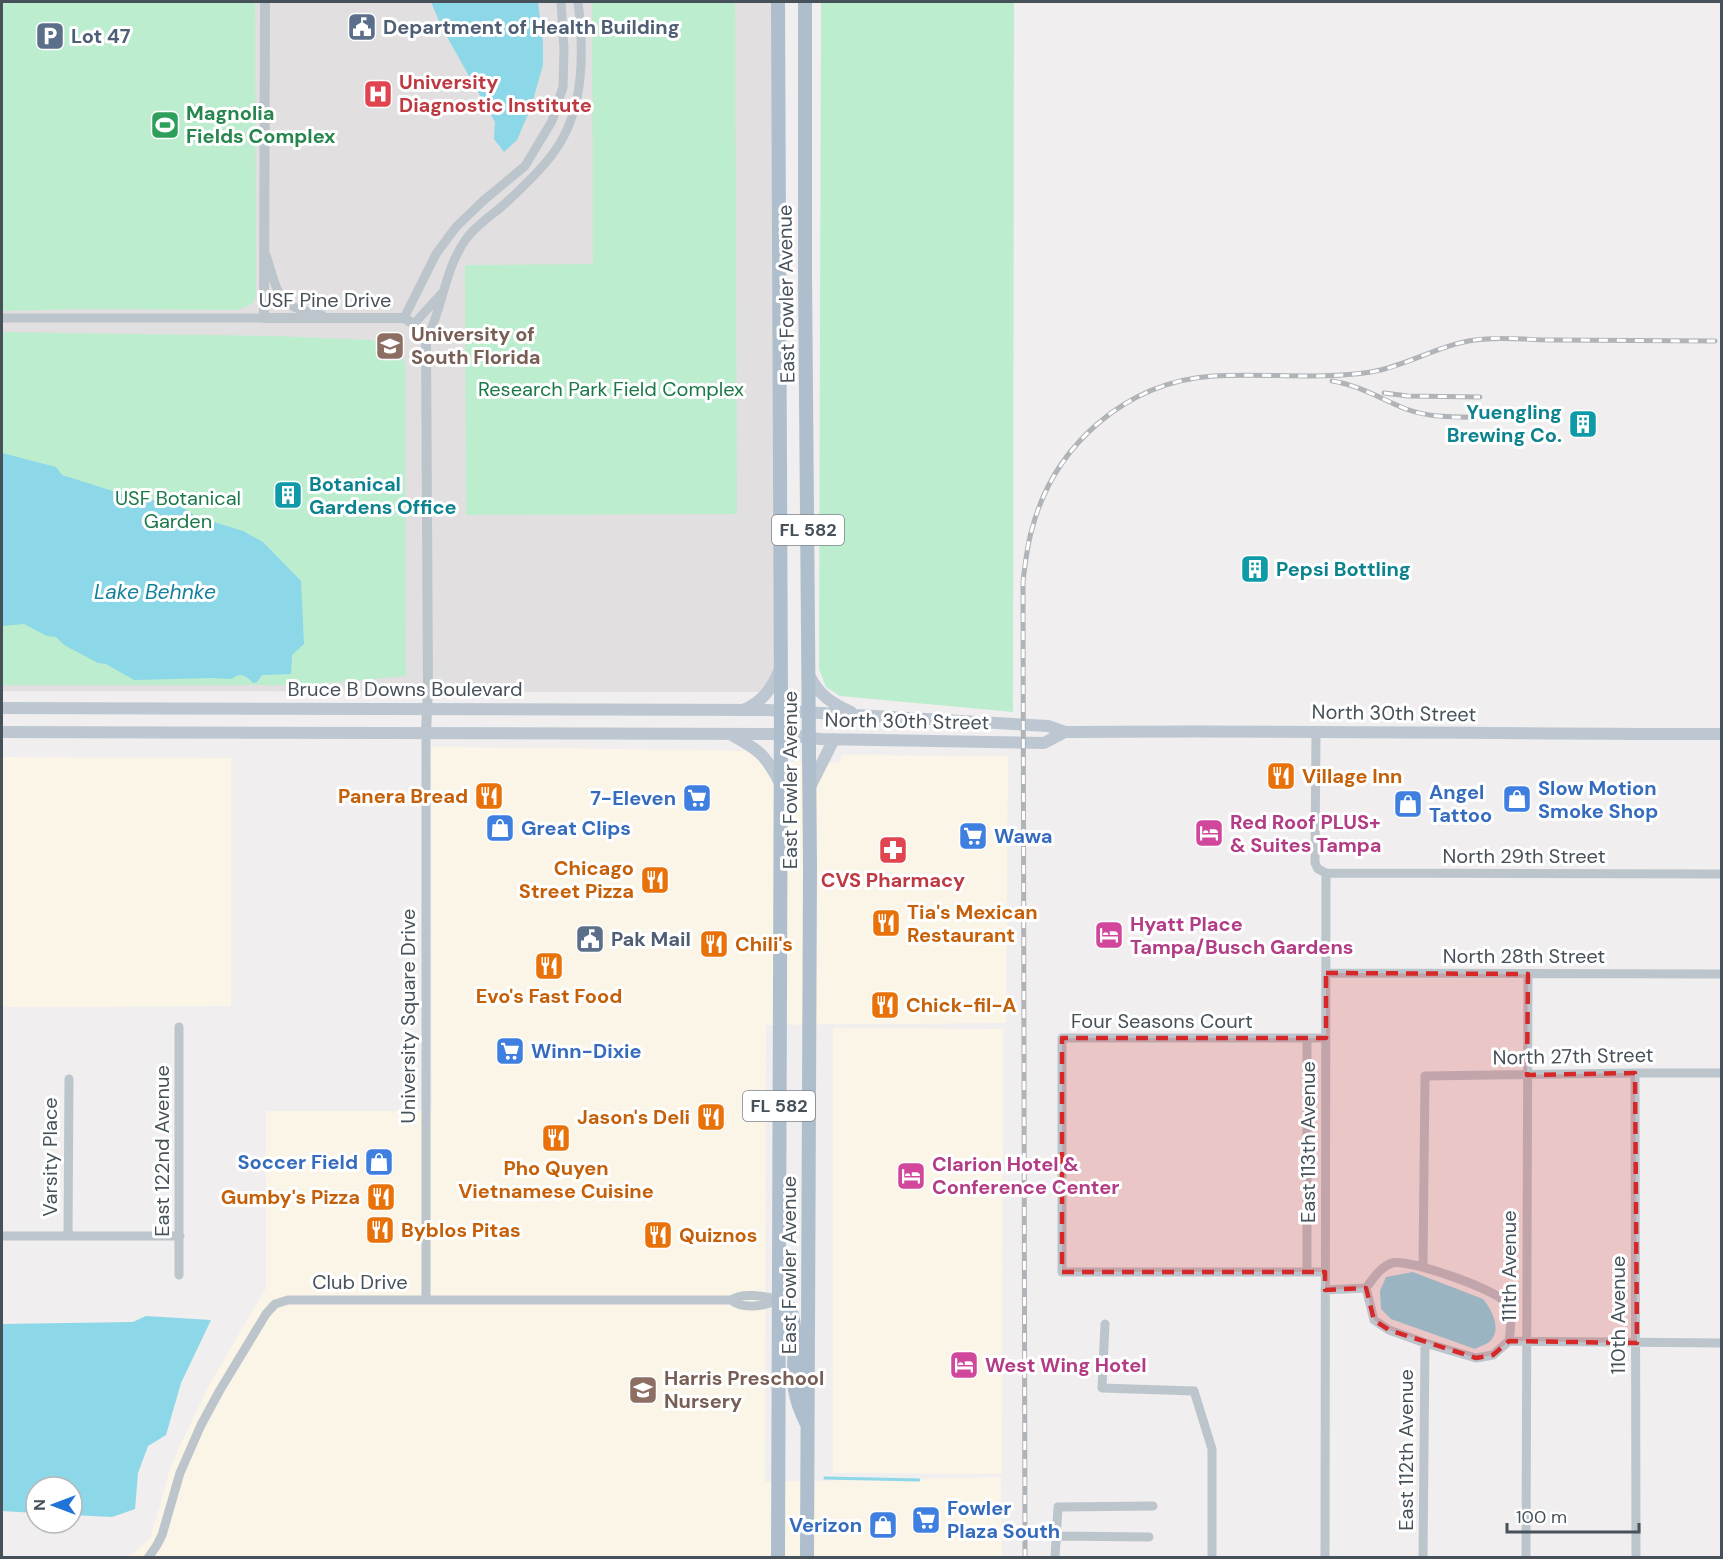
<svg xmlns="http://www.w3.org/2000/svg" width="1723" height="1559" viewBox="0 0 1723 1559" font-family="'DM Sans',sans-serif">
  <style>
    .commercial { fill: #fbf5e7 }
    .education { fill: #e1dfdf }
    .green { fill: #bdedcf }
    .water { fill: #8cd7e8 }
    .lines { fill: none; stroke-linecap: round; stroke-linejoin: round }
    .stream { stroke: #8cd7e8; stroke-width: 3 }
    .minor { stroke: #bdc5cc; stroke-width: 9 }
    .tertiary { stroke: #bdc5cc; stroke-width: 10 }
    .secondary { stroke: #bcc7d1; stroke-width: 12 }
    .primary { stroke: #aebecc; stroke-width: 14 }
    .rail-casing { stroke: #b0b3b8; stroke-width: 5 }
    .rail { stroke: #fff; stroke-width: 3; stroke-dasharray: 9; stroke-linecap: butt }
    .marked { fill: #d62828; fill-opacity: 0.2; stroke: #d62828; stroke-width: 4.5; stroke-dasharray: 12 8; stroke-linejoin: round }
    .labels { text-anchor: middle; dominant-baseline: central; stroke-width: 6; stroke-linejoin: round; paint-order: stroke }
    .shield { fill: #fff; stroke: #7e858c; stroke-width: 1.5 }
    .shield-label { font-size: 18px; font-weight: bold; fill: #47515a }
    .service-label { font-size: 20px; font-weight: bold; fill: #4e5e75; stroke: #fff; text-anchor: start }
    .health-label { font-size: 20px; font-weight: bold; fill: #be3a42; stroke: #fff; text-anchor: start }
    .leisure-label { font-size: 20px; font-weight: bold; fill: #27864d; stroke: #fff; text-anchor: start }
    .street-label { font-size: 20px; fill: #47515a; stroke: #fff }
    .education-label { font-size: 20px; font-weight: bold; fill: #785e54; stroke: #fff; text-anchor: start }
    .park-label { font-size: 20px; fill: #1a7948; stroke: #fff }
    .culture-label { font-size: 20px; font-weight: bold; fill: #0d838f; stroke: #fff; text-anchor: start }
    .food-label { font-size: 20px; font-weight: bold; fill: #c56008; stroke: #fff; text-anchor: start }
    .shop-label { font-size: 20px; font-weight: bold; fill: #366cbe; stroke: #fff; text-anchor: start }
    .hotel-label { font-size: 20px; font-weight: bold; fill: #b23c85; stroke: #fff; text-anchor: start }
    .water-label { font-size: 21px; font-style: italic; fill: #12819b; stroke: #fff }
  </style>
  <rect width="100%" height="100%" fill="#f0eeee"/>
  <path class="commercial" d="M431,747L708,750L748,751L758,760L839,763L842,755L1008,756L1006,1023L766,1025L765,1482L1001,1477L1002,1557L127,1558L150,1539L172,1463L208,1387L266,1288V1111H432Z
    M2,757L231,758V1006L2,1007Z
    M833,1028L1003,1029L1002,1474L833,1473Z"/>
  <path class="education" d="M2,2H779L777,692L2,691Z"/>
  <path class="green" d="M2,2H255L256,297L252,304L237,310L84,309L2,311Z
    M592,2H735L737,514L466,515L465,265L593,264Z
    M821,2H1014L1013,712L840,696L826,687L819,669Z
    M2,332L276,336L370,340C383,343 399,351 405,363L406,676L306,685H2Z"/>
  <path class="water" d="M431,2H538L543,43V65L531,107L517,140L504,152L494,139L495,122L442,28Z
    M2,453L56,467L62,475L119,493L178,505L198,517L243,531L263,542L301,581L304,644L292,655L291,674L262,675L257,682L253,683C247,676 240,671 232,679L212,678L134,680L106,664L98,663L64,645L56,637L47,636L24,624L2,626Z
    M1413,1272L1483,1299C1491,1308 1501,1327 1492,1339C1489,1344 1480,1346 1475,1349L1391,1319L1381,1309L1380,1291L1386,1277Z
    M146,1316L211,1320L181,1383L166,1435L148,1446L138,1473L135,1509L112,1517L72,1515V1487H36V1513L2,1511V1324L133,1322Z"/>
  <g class="lines">
    <path class="stream" d="M825,1478L919,1480"/>
    <path class="minor" d="M266,255C279,295 276,307 322,315
      M2,318H264
      M404,318L436,254L456,227L483,201L525,166L552,121L563,87L564,49L561,2
      M414,324L442,293
      M426,341C443,308 444,270 466,239C477,224 497,212 510,199C525,185 542,169 554,152C585,110 584,51 578,2
      M1316,732L1315,863L1318,869L1326,873L1722,874
      M1326,973L1722,974
      M1307,1038V1272
      M1635,1073L1636,1558
      M2,1236H180
      M68,1236L69,1079
      M1423,1266L1425,1076L1635,1073H1722
      M1325,1272H1062V1038H1326
      M179,1275V1027
      M1366,1288L1374,1320L1389,1330L1425,1343L1476,1358L1493,1355L1509,1341L1722,1343
      M1325,1290L1366,1288C1373,1279 1380,1267 1392,1263C1407,1258 1494,1289 1504,1301C1512,1311 1511,1329 1509,1341
      M426,1300V733
      M731,1300C743,1292 765,1296 778,1300
      M1105,1324L1102,1388L1194,1391L1212,1449V1558
      M1056,1536L1149,1537
      M148,1558L157,1545L162,1535L180,1473L201,1425L220,1390L266,1314L275,1304L288,1300H731C742,1310 766,1306 778,1300
      M1055,1558L1058,1507L1153,1506
      M1325,1558L1326,873
      M1423,1558L1425,1343
      M1526,1558L1528,974"/>
    <path class="tertiary" d="M265,2L264,318H404L414,324L426,341L428,689L426,733"/>
    <path class="secondary" d="M809,675C819,695 831,703 851,712
      M2,708L768,710L1048,726L1065,732H1078C1292,730 1507,734 1722,734
      M743,710C763,702 772,688 780,669
      M2,732L781,734L820,739L1044,743L1065,732
      M730,734C759,750 765,754 780,783
      M810,787L834,739"/>
    <path class="primary" d="M805,2V276L810,868L807,1558
      M778,1300L787,1304C801,1325 791,1365 795,1390C797,1402 801,1412 806,1422
      M778,1558L781,702L778,2"/>
    <g class="rail-casing">
      <path id="rail" d="M1332,381C1359,385 1381,399 1406,409C1433,419 1462,417 1490,417
        M1384,393L1408,396L1480,397
        M1025,1558L1023,582C1025,564 1027,546 1032,529C1054,445 1126,382 1213,376C1266,373 1319,380 1371,372C1407,366 1438,345 1475,340C1499,336 1527,340 1552,340C1606,340 1660,341 1715,341"/>
    </g>
    <use href="#rail" class="rail"/>
  </g>
  <path class="marked" d="M1326,973L1528,974L1527,1075L1635,1073L1637,1343L1509,1341L1493,1355L1476,1358L1389,1330L1374,1320L1366,1288L1325,1290V1272H1062V1038H1326Z"/>
  <defs>
    <g id="civic-square" transform="scale(1.5)"><rect x="-9" y="-9" width="18" height="18" rx="4" fill="#5c6f8a" stroke="#fff"/><path d="M-.6-6.5H3V-4.5H.6V-3L4-1V1h2V6H-6V1h2V-1L-.6-3ZM-1.2 2.5V6h2.4V2.5Z" fill="#fff"/></g>
    <g id="parking-square" transform="scale(1.5)"><rect x="-9" y="-9" width="18" height="18" rx="4" fill="#5c6f8a" stroke="#fff"/><path d="M-3.5-5.5H1a3.5 3.5 0 0 1 0 7H-1V5.5H-3.5ZM-1-3.4V-.6H.8a1.4 1.4 0 0 0 0-2.8Z" fill="#fff"/></g>
    <g id="hospital-square" transform="scale(1.5)"><rect x="-9" y="-9" width="18" height="18" rx="4" fill="#e0444e" stroke="#fff"/><path d="M-5-5h3v3.5h4V-5h3V5h-3V1.5h-4V5h-3Z" fill="#fff"/></g>
    <g id="stadium-square" transform="scale(1.5)"><rect x="-9" y="-9" width="18" height="18" rx="4" fill="#2e9e5b" stroke="#fff"/><path d="M0-5a6.5 5 0 1 0 0 10a6.5 5 0 1 0 0-10ZM-3.5-1.8h7v3.6h-7Z" fill="#fff"/></g>
    <g id="university-square" transform="scale(1.5)"><rect x="-9" y="-9" width="18" height="18" rx="4" fill="#8d6e63" stroke="#fff"/><path d="M0-5L7-2L0 1L-7-2ZM-4 1L0 2.5L4 1V4Q0 6-4 4Z" fill="#fff"/></g>
    <g id="building-square" transform="scale(1.5)"><rect x="-9" y="-9" width="18" height="18" rx="4" fill="#0f9aa8" stroke="#fff"/><path d="M-4-6H4V6H1V3H-1V6H-4ZM-2.5-4.3h1.7v1.8h-1.7ZM.8-4.3h1.7v1.8H.8ZM-2.5-1h1.7V.8h-1.7ZM.8-1h1.7V.8H.8Z" fill="#fff"/></g>
    <g id="restaurant-square" transform="scale(1.5)"><rect x="-9" y="-9" width="18" height="18" rx="4" fill="#e8710a" stroke="#fff"/><path d="M-5-6h1v4h1v-4h1v4h1v-4h1v5L-1.5 .5V6h-2V.5L-5-1ZM5-6V6H3V1.5H1.5Q1.5-4 5-6Z" fill="#fff"/></g>
    <g id="supermarket-square" transform="scale(1.5)"><rect x="-9" y="-9" width="18" height="18" rx="4" fill="#3f7fe0" stroke="#fff"/><path d="M-6-5.5h2.5l.6 2H6L4.5 2H-2.5L-4.4-4H-6ZM-1.5 3.2a1.3 1.3 0 1 0 .1 0ZM3 3.2a1.3 1.3 0 1 0 .1 0Z" fill="#fff"/></g>
    <g id="shop-square" transform="scale(1.5)"><rect x="-9" y="-9" width="18" height="18" rx="4" fill="#3f7fe0" stroke="#fff"/><path d="M-5-2.5h2.3a2.7 3.5 0 0 1 5.4 0H5L5.5 6h-11ZM-1.5-2.5h3a1.5 2.3 0 0 0-3 0Z" fill="#fff"/></g>
    <g id="hotel-square" transform="scale(1.5)"><rect x="-9" y="-9" width="18" height="18" rx="4" fill="#d1479c" stroke="#fff"/><path d="M-6-4.5h1.5V1H6V5H4.5V3h-9V5H-6ZM-4 0a1.8 1.8 0 1 1 3.6 0ZM.5 0V-2.5h3Q6-2.5 6 0Z" fill="#fff"/></g>
    <g id="pharmacy-square" transform="scale(1.5)"><rect x="-9" y="-9" width="18" height="18" rx="4" fill="#e0444e" stroke="#fff"/><path d="M-2-6h4v4h4v4h-4v4h-4v-4h-4v-4h4Z" fill="#fff"/></g>
    <g id="school-square" transform="scale(1.5)"><rect x="-9" y="-9" width="18" height="18" rx="4" fill="#8d6e63" stroke="#fff"/><path d="M0-5L7-2L0 1L-7-2ZM-4 1L0 2.5L4 1V4Q0 6-4 4Z" fill="#fff"/></g>
  </defs>
  <g fill-rule="evenodd">
    <use href="#civic-square" x="362" y="27"/>
    <use href="#parking-square" x="50" y="36"/>
    <use href="#hospital-square" x="378" y="94"/>
    <use href="#stadium-square" x="165" y="125"/>
    <use href="#university-square" x="390" y="346"/>
    <use href="#building-square" x="1583" y="424"/>
    <use href="#building-square" x="288" y="495"/>
    <use href="#building-square" x="1255" y="569"/>
    <use href="#restaurant-square" x="1281" y="776"/>
    <use href="#restaurant-square" x="489" y="796"/>
    <use href="#supermarket-square" x="697" y="798"/>
    <use href="#shop-square" x="1517" y="799"/>
    <use href="#shop-square" x="1408" y="804"/>
    <use href="#shop-square" x="500" y="828"/>
    <use href="#hotel-square" x="1209" y="833"/>
    <use href="#supermarket-square" x="973" y="836"/>
    <use href="#pharmacy-square" x="893" y="850"/>
    <use href="#restaurant-square" x="655" y="880"/>
    <use href="#restaurant-square" x="886" y="923"/>
    <use href="#hotel-square" x="1109" y="935"/>
    <use href="#civic-square" x="590" y="939"/>
    <use href="#restaurant-square" x="714" y="944"/>
    <use href="#restaurant-square" x="549" y="966"/>
    <use href="#restaurant-square" x="885" y="1005"/>
    <use href="#supermarket-square" x="510" y="1051"/>
    <use href="#restaurant-square" x="711" y="1117"/>
    <use href="#restaurant-square" x="556" y="1138"/>
    <use href="#shop-square" x="379" y="1162"/>
    <use href="#hotel-square" x="911" y="1176"/>
    <use href="#restaurant-square" x="381" y="1197"/>
    <use href="#restaurant-square" x="380" y="1230"/>
    <use href="#restaurant-square" x="658" y="1235"/>
    <use href="#hotel-square" x="964" y="1365"/>
    <use href="#school-square" x="643" y="1390"/>
    <use href="#supermarket-square" x="926" y="1520"/>
    <use href="#shop-square" x="883" y="1525"/>
  </g>
  <g class="labels">
    <g class="shield">
      <rect x="772" y="515" width="72" height="30" rx="4.5"/>
      <rect x="743" y="1091" width="72" height="30" rx="4.5"/>
    </g>
    <g class="shield-label">
      <text x="808" y="530">FL 582</text>
      <text x="779" y="1106">FL 582</text>
    </g>
    <g class="service-label">
      <text x="383" y="27">Department of Health Building</text>
      <text x="71" y="36">Lot 47</text>
      <text x="611" y="939">Pak Mail</text>
    </g>
    <g class="health-label">
      <text x="399" y="82">University<tspan x="399" dy="23">Diagnostic Institute</tspan></text>
      <text x="893" y="880" text-anchor="middle">CVS Pharmacy</text>
    </g>
    <g class="leisure-label">
      <text x="186" y="113">Magnolia<tspan x="186" dy="23">Fields Complex</tspan></text>
    </g>
    <g class="street-label">
      <text transform="translate(786 294) rotate(-91)">East Fowler Avenue</text>
      <text x="325" y="300">USF Pine Drive</text>
      <text x="405" y="689">Bruce B Downs Boulevard</text>
      <text transform="translate(1394 713) rotate(1)">North 30th Street</text>
      <text transform="translate(907 721) rotate(1)">North 30th Street</text>
      <text transform="translate(790 780) rotate(-90)">East Fowler Avenue</text>
      <text x="1524" y="856">North 29th Street</text>
      <text x="1524" y="956">North 28th Street</text>
      <text transform="translate(408 1016) rotate(-90)">University Square Drive</text>
      <text x="1162" y="1021">Four Seasons Court</text>
      <text transform="translate(1573 1056) rotate(-1)">North 27th Street</text>
      <text transform="translate(1308 1142) rotate(-90)">East 113th Avenue</text>
      <text transform="translate(162 1151) rotate(-90)">East 122nd Avenue</text>
      <text transform="translate(50 1157) rotate(-90)">Varsity Place</text>
      <text transform="translate(789 1265) rotate(-90)">East Fowler Avenue</text>
      <text transform="translate(1509 1266) rotate(-90)">111th Avenue</text>
      <text x="360" y="1282">Club Drive</text>
      <text transform="translate(1618 1315) rotate(-90)">110th Avenue</text>
      <text transform="translate(1406 1450) rotate(-90)">East 112th Avenue</text>
    </g>
    <g class="education-label">
      <text x="411" y="334">University of<tspan x="411" dy="23">South Florida</tspan></text>
      <text x="664" y="1378">Harris Preschool<tspan x="664" dy="23">Nursery</tspan></text>
    </g>
    <g class="park-label">
      <text x="611" y="389">Research Park Field Complex</text>
      <text x="178" y="498">USF Botanical<tspan x="178" dy="23">Garden</tspan></text>
    </g>
    <g class="culture-label">
      <text x="1562" y="412" text-anchor="end">Yuengling<tspan x="1562" dy="23">Brewing Co.</tspan></text>
      <text x="309" y="484">Botanical<tspan x="309" dy="23">Gardens Office</tspan></text>
      <text x="1276" y="569">Pepsi Bottling</text>
    </g>
    <g class="food-label">
      <text x="1302" y="776">Village Inn</text>
      <text x="468" y="796" text-anchor="end">Panera Bread</text>
      <text x="634" y="868" text-anchor="end">Chicago<tspan x="634" dy="23">Street Pizza</tspan></text>
      <text x="907" y="912">Tia's Mexican<tspan x="907" dy="23">Restaurant</tspan></text>
      <text x="735" y="944">Chili's</text>
      <text x="549" y="996" text-anchor="middle">Evo's Fast Food</text>
      <text x="906" y="1005">Chick-fil-A</text>
      <text x="690" y="1117" text-anchor="end">Jason's Deli</text>
      <text x="556" y="1168" text-anchor="middle">Pho Quyen<tspan x="556" dy="23">Vietnamese Cuisine</tspan></text>
      <text x="360" y="1197" text-anchor="end">Gumby's Pizza</text>
      <text x="401" y="1230">Byblos Pitas</text>
      <text x="679" y="1235">Quiznos</text>
    </g>
    <g class="shop-label">
      <text x="1538" y="788">Slow Motion<tspan x="1538" dy="23">Smoke Shop</tspan></text>
      <text x="1429" y="792">Angel<tspan x="1429" dy="23">Tattoo</tspan></text>
      <text x="676" y="798" text-anchor="end">7-Eleven</text>
      <text x="521" y="828">Great Clips</text>
      <text x="994" y="836">Wawa</text>
      <text x="531" y="1051">Winn-Dixie</text>
      <text x="358" y="1162" text-anchor="end">Soccer Field</text>
      <text x="947" y="1508">Fowler<tspan x="947" dy="23">Plaza South</tspan></text>
      <text x="862" y="1525" text-anchor="end">Verizon</text>
    </g>
    <g class="hotel-label">
      <text x="1230" y="822">Red Roof PLUS+<tspan x="1230" dy="23">&amp; Suites Tampa</tspan></text>
      <text x="1130" y="924">Hyatt Place<tspan x="1130" dy="23">Tampa/Busch Gardens</tspan></text>
      <text x="932" y="1164">Clarion Hotel &amp;<tspan x="932" dy="23">Conference Center</tspan></text>
      <text x="985" y="1365">West Wing Hotel</text>
    </g>
    <g class="water-label">
      <text x="155" y="592">Lake Behnke</text>
    </g>
  </g>
  <rect width="1723" height="1559" fill="none" stroke="#47515a" stroke-width="6"/>
  <g transform="translate(54 1505) rotate(270)"><circle r="28" fill="#ffffff" stroke="#b5b9bd" stroke-width="1.5"/>
  <path d="M0-4.5L10 22L0 15L-10 22Z" fill="#2074d8"/>
  <text y="-9" font-size="16" font-weight="bold" text-anchor="middle" fill="#47515a">N</text>
  </g>
  <path d="M1507 1523v9h132v-9" fill="none" stroke="#47515a" stroke-width="3"/>
  <text x="1516" y="1523" font-size="18" fill="#47515a" stroke="#ffffff" stroke-width="4.5" paint-order="stroke">100 m</text>
</svg>
